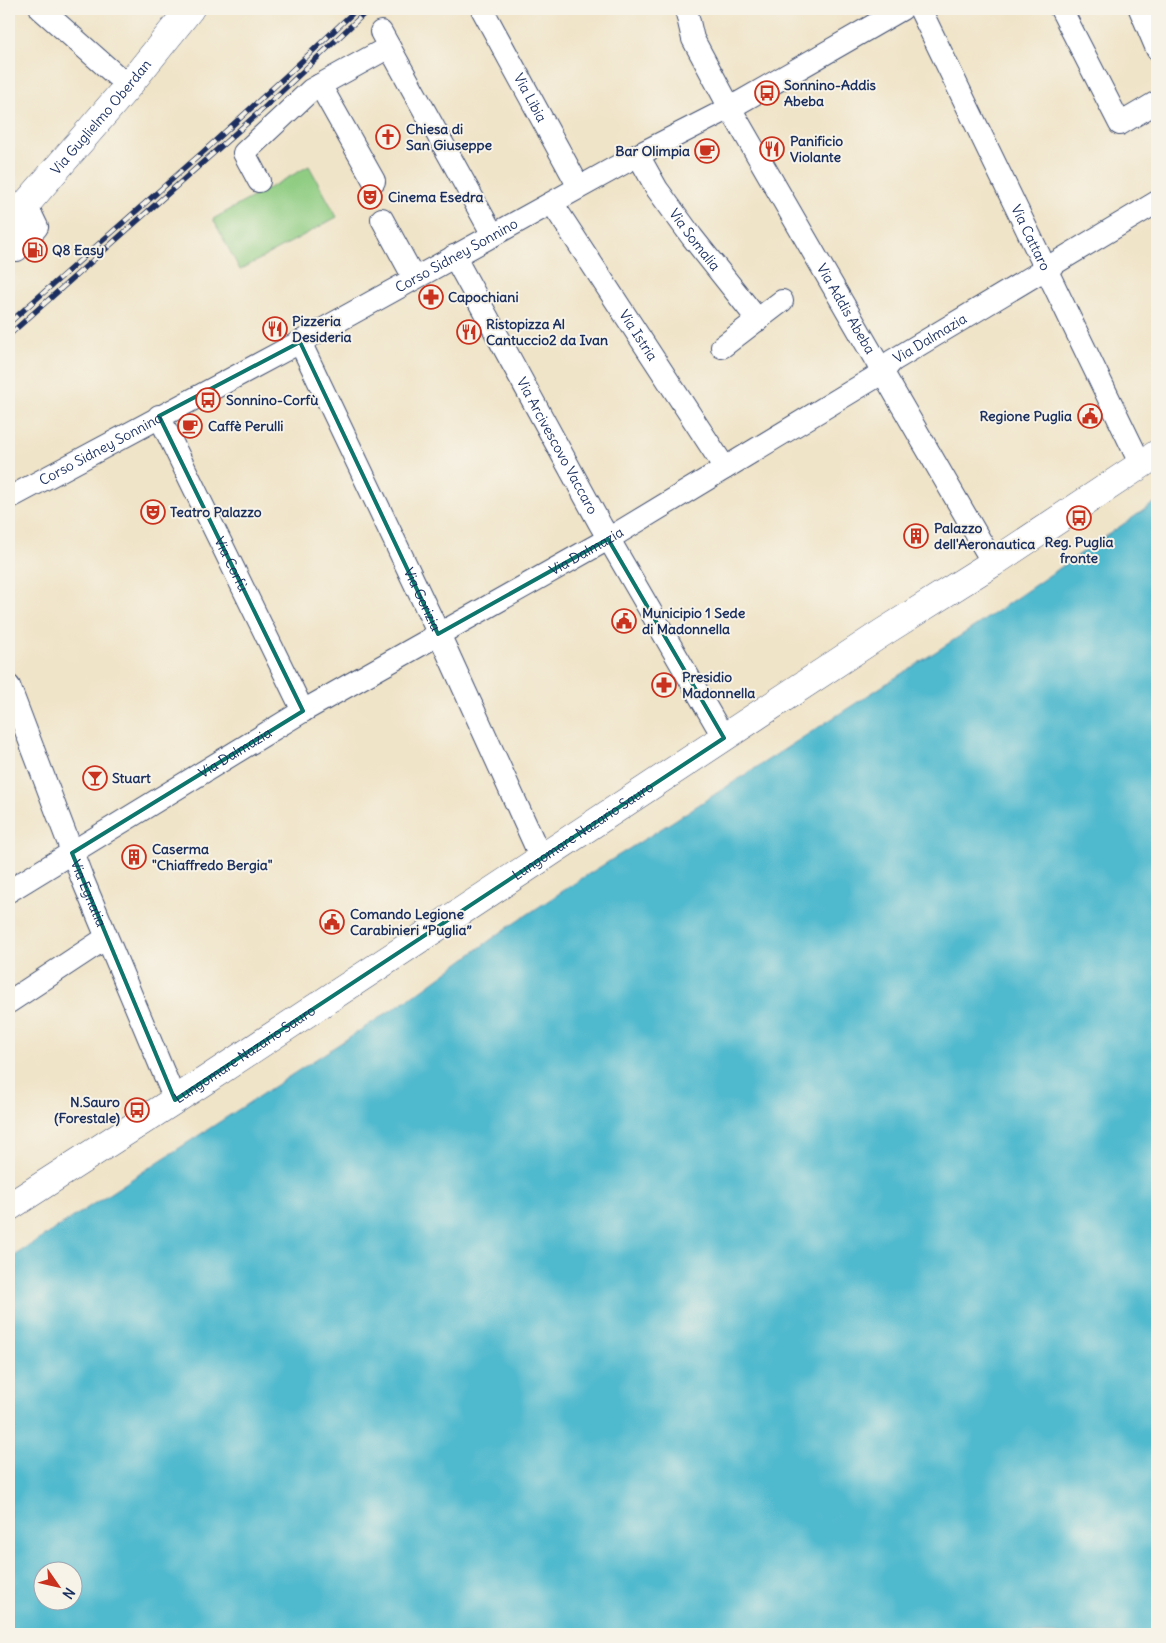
<svg xmlns="http://www.w3.org/2000/svg" width="1166" height="1643" viewBox="0 0 1166 1643" font-family="Delius,sans-serif">
  <style>
    .green { fill: #90cd83; stroke: #567e70 }
    .water { fill: #50b9ce; stroke: #367496; fill-rule: evenodd }
    .lines { fill: none; stroke-linecap: round; stroke-linejoin: round }
    .minor-casing { stroke: #3b4a6e; stroke-width: 24 }
    .major-casing { stroke: #3b4a6e; stroke-width: 29 }
    .minor { stroke: #fff; stroke-width: 22 }
    .major { stroke: #fff; stroke-width: 28 }
    .rail-casing { stroke: #1b2f5e; stroke-width: 5.5 }
    .rail { stroke: #f7f3e8; stroke-width: 4; stroke-dasharray: 11; stroke-linecap: butt }
    .marked { fill: none; stroke: #0f766e; stroke-width: 4; stroke-linejoin: round }
    .labels { text-anchor: middle; dominant-baseline: central; stroke-width: 4; stroke-linejoin: round; paint-order: stroke }
    .poi-label { font-size: 14px; font-weight: bold; fill: #1b2f5e; stroke: #f7f3e8; text-anchor: start }
    .street-label { font-size: 14px; fill: #1b2f5e; stroke: #f7f3e8 }
  </style>
  <rect width="100%" height="100%" fill="#f7f3e8"/>
  <filter id="ink" filterUnits="userSpaceOnUse"><feTurbulence type="fractalNoise" baseFrequency=".02" numOctaves="2"/><feDisplacementMap in="SourceGraphic" scale="10" xChannelSelector="R" yChannelSelector="G"/><feConvolveMatrix kernelMatrix="1 2 1 2 8 2 1 2 1" color-interpolation-filters="sRGB"/></filter>
  <filter id="wash" filterUnits="userSpaceOnUse"><feTurbulence type="fractalNoise" baseFrequency=".0096" numOctaves="4" result="noise"/><feDisplacementMap in="SourceGraphic" scale="20" xChannelSelector="R" yChannelSelector="G"/><feGaussianBlur stdDeviation="1.12" result="paint"/><feColorMatrix in="noise" values="0 0 0 0 0 0 0 0 0 0 0 0 0 0 0 0 0 1.4 0 .05"/><feComposite in="paint" operator="in"/></filter>
  <g filter="url(#wash)">
    <rect width="100%" height="100%" fill="#f0e4c8"/>
    <path class="green" d="M309,166L337,217L240,270L213,219Z"/>
    <path class="water" d="M1157,501V1634H9V1259L422,990L504,930L584,877L675,820L977,625ZM42,1570H72V1600H42Z"/>
  </g>
  <g filter="url(#ink)">
    <g class="lines">
      <g class="minor-casing">
        <g id="minor">
          <path d="M41,9L128,86"/>
          <path id="s1" d="M482,9L579,187"/>
          <path id="s2" d="M686,9L693,39L730,108L993,563"/>
          <path id="s3" d="M920,9L1141,465"/>
          <path d="M1061,9L1120,124L1157,102"/>
          <path d="M1140,9L1157,49"/>
          <path d="M381,32L493,235"/>
          <path d="M320,85L374,181"/>
          <path id="s4" d="M638,155L657,189L692,237L758,320"/>
          <path d="M259,181L244,153L311,90L389,47"/>
          <path id="s5" d="M552,203L725,468"/>
          <path d="M382,219L414,278"/>
          <path d="M9,249L17,250L37,227L26,204"/>
          <path id="s6" d="M454,256L600,524L724,738"/>
          <path id="s7" d="M300,342L445,647L541,858"/>
          <path d="M722,347L782,301"/>
          <path id="s8" d="M159,416L303,711"/>
          <path id="s9" d="M9,498L300,342L638,155L730,108L902,9"/>
          <path id="s10" d="M9,686L82,878L175,1100"/>
          <path id="s11" d="M9,891L303,711L608,539L882,373L892,361L1157,202"/>
          <path d="M9,1002L106,938"/>
        </g>
      </g>
      <g class="major-casing">
        <g id="major">
          <path id="s12" d="M9,224L128,86L190,9"/>
          <path id="s13" d="M9,1207L206,1080L882,633L993,563L1157,454"/>
        </g>
      </g>
      <use href="#minor" class="minor"/>
      <use href="#major" class="major"/>
      <g class="rail-casing">
        <path id="rail" d="M9,323L202,153L286,76L357,9
          M9,335L264,108L369,9"/>
      </g>
      <use href="#rail" class="rail"/>
    </g>
  </g>
  <path class="marked" d="M300,342L438,634L608,539L724,738L175,1100L72,853L303,711L159,416Z"/>
  <defs>
    <g id="bus-ring" transform="scale(1.25)"><circle r="9.5" fill="#f7f3e8" stroke="#c8321e" stroke-width="1.5"/><path d="M-5-6H5V4H4V6H2V4H-2V6H-4V4H-5ZM-3.5-4V0h7V-4ZM-3.5 1.2v1.5H-2V1.2ZM2 1.2v1.5H3.5V1.2Z" fill="#c8321e"/></g>
    <g id="church-ring" transform="scale(1.25)"><circle r="9.5" fill="#f7f3e8" stroke="#c8321e" stroke-width="1.5"/><path d="M-1.2-6h2.4v3.5h3.3v2.4h-3.3V6h-2.4V-.1h-3.3v-2.4h3.3Z" fill="#c8321e"/></g>
    <g id="restaurant-ring" transform="scale(1.25)"><circle r="9.5" fill="#f7f3e8" stroke="#c8321e" stroke-width="1.5"/><path d="M-5-6h1v4h1v-4h1v4h1v-4h1v5L-1.5 .5V6h-2V.5L-5-1ZM5-6V6H3V1.5H1.5Q1.5-4 5-6Z" fill="#c8321e"/></g>
    <g id="cafe-ring" transform="scale(1.25)"><circle r="9.5" fill="#f7f3e8" stroke="#c8321e" stroke-width="1.5"/><path d="M-5.5-4.5H6V0H3Q3 3.5 0 3.5H-2.5Q-5.5 3.5-5.5 0ZM3-3.2v2h1.7v-2ZM-6 4.5H4V6H-6Z" fill="#c8321e"/></g>
    <g id="theatre-ring" transform="scale(1.25)"><circle r="9.5" fill="#f7f3e8" stroke="#c8321e" stroke-width="1.5"/><path d="M-5-5.5Q0-4 5-5.5V0Q5 5 0 6Q-5 5-5 0ZM-3.3-2.5H-1v1.5H-3.3ZM1-2.5H3.3v1.5H1ZM-2.8 1Q0 5.5 2.8 1Z" fill="#c8321e"/></g>
    <g id="fuel-ring" transform="scale(1.25)"><circle r="9.5" fill="#f7f3e8" stroke="#c8321e" stroke-width="1.5"/><path d="M-5.5-6h7V0h2V4h1.3V-2.5L3-4.5l.8-.8L6-3V5H2.5V1h-1V6h-7ZM-4.2-4.7v3.2H.2V-4.7Z" fill="#c8321e"/></g>
    <g id="pharmacy-ring" transform="scale(1.25)"><circle r="9.5" fill="#f7f3e8" stroke="#c8321e" stroke-width="1.5"/><path d="M-2-6h4v4h4v4h-4v4h-4v-4h-4v-4h4Z" fill="#c8321e"/></g>
    <g id="civic-ring" transform="scale(1.25)"><circle r="9.5" fill="#f7f3e8" stroke="#c8321e" stroke-width="1.5"/><path d="M-.6-6.5H3V-4.5H.6V-3L4-1V1h2V6H-6V1h2V-1L-.6-3ZM-1.2 2.5V6h2.4V2.5Z" fill="#c8321e"/></g>
    <g id="building-ring" transform="scale(1.25)"><circle r="9.5" fill="#f7f3e8" stroke="#c8321e" stroke-width="1.5"/><path d="M-4-6H4V6H1V3H-1V6H-4ZM-2.5-4.3h1.7v1.8h-1.7ZM.8-4.3h1.7v1.8H.8ZM-2.5-1h1.7V.8h-1.7ZM.8-1h1.7V.8H.8Z" fill="#c8321e"/></g>
    <g id="bar-ring" transform="scale(1.25)"><circle r="9.5" fill="#f7f3e8" stroke="#c8321e" stroke-width="1.5"/><path d="M-6-5H6L.8 .8V4.5H3.5V6h-7V4.5H-.8V.8Z" fill="#c8321e"/></g>
  </defs>
  <g fill-rule="evenodd">
    <use href="#bus-ring" x="767" y="93"/>
    <use href="#church-ring" x="388" y="137"/>
    <use href="#restaurant-ring" x="772" y="149"/>
    <use href="#cafe-ring" x="707" y="151"/>
    <use href="#theatre-ring" x="370" y="197"/>
    <use href="#fuel-ring" x="35" y="250"/>
    <use href="#pharmacy-ring" x="431" y="297"/>
    <use href="#restaurant-ring" x="275" y="329"/>
    <use href="#restaurant-ring" x="469" y="332"/>
    <use href="#bus-ring" x="208" y="400"/>
    <use href="#civic-ring" x="1090" y="416"/>
    <use href="#cafe-ring" x="190" y="426"/>
    <use href="#theatre-ring" x="153" y="512"/>
    <use href="#bus-ring" x="1079" y="518"/>
    <use href="#building-ring" x="916" y="536"/>
    <use href="#civic-ring" x="624" y="621"/>
    <use href="#pharmacy-ring" x="664" y="685"/>
    <use href="#bar-ring" x="95" y="778"/>
    <use href="#building-ring" x="134" y="857"/>
    <use href="#civic-ring" x="332" y="922"/>
    <use href="#bus-ring" x="137" y="1110"/>
  </g>
  <g class="labels">
    <g class="poi-label">
      <text x="784" y="85">Sonnino-Addis<tspan x="784" dy="16">Abeba</tspan></text>
      <text x="406" y="129">Chiesa di<tspan x="406" dy="16">San Giuseppe</tspan></text>
      <text x="790" y="141">Panificio<tspan x="790" dy="16">Violante</tspan></text>
      <text x="690" y="151" text-anchor="end">Bar Olimpia</text>
      <text x="388" y="197">Cinema Esedra</text>
      <text x="52" y="250">Q8 Easy</text>
      <text x="448" y="297">Capochiani</text>
      <text x="292" y="321">Pizzeria<tspan x="292" dy="16">Desideria</tspan></text>
      <text x="486" y="324">Ristopizza Al<tspan x="486" dy="16">Cantuccio2 da Ivan</tspan></text>
      <text x="226" y="400">Sonnino-Corfù</text>
      <text x="1072" y="416" text-anchor="end">Regione Puglia</text>
      <text x="208" y="426">Caffè Perulli</text>
      <text x="170" y="512">Teatro Palazzo</text>
      <text x="934" y="528">Palazzo<tspan x="934" dy="16">dell'Aeronautica</tspan></text>
      <text x="1079" y="542" text-anchor="middle">Reg. Puglia<tspan x="1079" dy="16">fronte</tspan></text>
      <text x="642" y="613">Municipio 1 Sede<tspan x="642" dy="16">di Madonnella</tspan></text>
      <text x="682" y="677">Presidio<tspan x="682" dy="16">Madonnella</tspan></text>
      <text x="112" y="778">Stuart</text>
      <text x="152" y="849">Caserma<tspan x="152" dy="16">"Chiaffredo Bergia"</tspan></text>
      <text x="350" y="914">Comando Legione<tspan x="350" dy="16">Carabinieri “Puglia”</tspan></text>
      <text x="120" y="1102" text-anchor="end">N.Sauro<tspan x="120" dy="16">(Forestale)</tspan></text>
    </g>
    <g class="street-label">
      <text stroke="none"><textPath href="#s1" startOffset="101">Via Libia</textPath></text>
      <text stroke="none"><textPath href="#s12" startOffset="141">Via Guglielmo Oberdan</textPath></text>
      <text stroke="none"><textPath href="#s3" startOffset="254">Via Cattaro</textPath></text>
      <text stroke="none"><textPath href="#s4" startOffset="102">Via Somalia</textPath></text>
      <text stroke="none"><textPath href="#s9" startOffset="509">Corso Sidney Sonnino</textPath></text>
      <text stroke="none"><textPath href="#s2" startOffset="341">Via Addis Abeba</textPath></text>
      <text stroke="none"><textPath href="#s5" startOffset="158">Via Istria</textPath></text>
      <text stroke="none"><textPath href="#s11" startOffset="1075">Via Dalmazia</textPath></text>
      <text stroke="none"><textPath href="#s6" startOffset="216">Via Arcivescovo Vaccaro</textPath></text>
      <text stroke="none"><textPath href="#s9" startOffset="104">Corso Sidney Sonnino</textPath></text>
      <text stroke="none"><textPath href="#s11" startOffset="670">Via Dalmazia</textPath></text>
      <text stroke="none"><textPath href="#s8" startOffset="165">Via Corfù</textPath></text>
      <text stroke="none"><textPath href="#s7" startOffset="285">Via Gorizia</textPath></text>
      <text stroke="none"><textPath href="#s11" startOffset="265">Via Dalmazia</textPath></text>
      <text stroke="none"><textPath href="#s13" startOffset="686">Lungomare Nazario Sauro</textPath></text>
      <text stroke="none"><textPath href="#s10" startOffset="222">Via Egnatia</textPath></text>
      <text stroke="none"><textPath href="#s13" startOffset="281">Lungomare Nazario Sauro</textPath></text>
    </g>
  </g>
  <rect width="1166" height="1643" fill="none" stroke="#f7f3e8" stroke-width="30"/>
  <g transform="translate(58 1586) rotate(124)"><circle r="24" fill="#f7f3e8" stroke="#9fa5b1"/>
  <path d="M0-4L9 19L0 12L-9 19Z" fill="#c8321e"/>
  <text y="-8" font-size="14" font-weight="bold" text-anchor="middle" fill="#1b2f5e">N</text>
  </g>
</svg>
